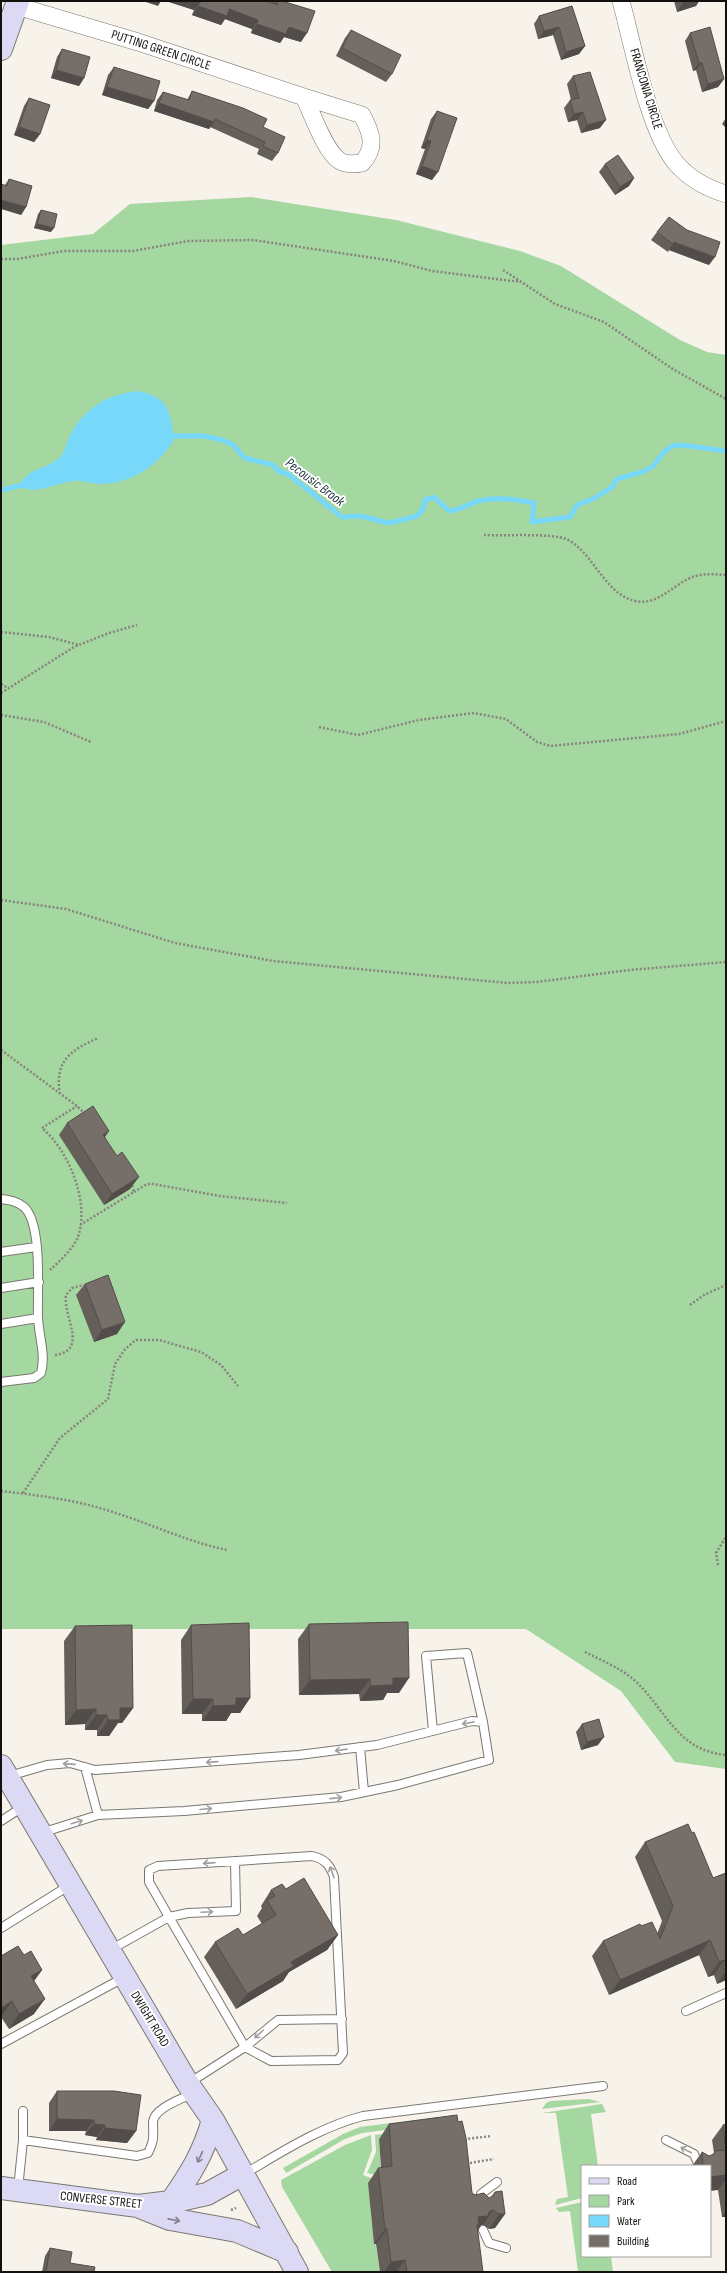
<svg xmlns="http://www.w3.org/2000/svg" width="727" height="2273" viewBox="0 0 727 2273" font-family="'Sofia Sans Condensed',sans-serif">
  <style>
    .green { fill: #a5d7a0 }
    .water { fill: #78d8fa }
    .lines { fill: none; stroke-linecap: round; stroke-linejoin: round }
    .stream { stroke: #78d8fa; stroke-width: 5 }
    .lane-casing { stroke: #7b7871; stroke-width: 10 }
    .street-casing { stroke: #7b7871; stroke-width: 18 }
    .secondary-casing { stroke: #7b7871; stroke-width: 24 }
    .path { stroke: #87847f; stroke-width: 2.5; stroke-dasharray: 2 2; stroke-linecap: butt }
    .lane { stroke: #fff; stroke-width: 8 }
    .street { stroke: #fff; stroke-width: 17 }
    .secondary { stroke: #dcd9f4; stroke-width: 22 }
    .wall { fill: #655f5a }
    .shaded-wall { fill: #524d4a }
    .building { fill: #756e69; stroke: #524d4a }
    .oneway { stroke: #a1a09f }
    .oneway2 { stroke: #827f8d }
    .labels { text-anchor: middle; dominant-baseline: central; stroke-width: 4; stroke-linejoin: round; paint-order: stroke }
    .street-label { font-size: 13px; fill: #13110f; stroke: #fff }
    .water-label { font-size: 14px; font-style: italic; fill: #1f353d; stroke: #fff }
  </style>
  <rect width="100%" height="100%" fill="#f7f3eb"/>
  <path class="green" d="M251,197L396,220L520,251L561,266L680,340L707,352L726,355V1769L675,1762L621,1691L526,1629H1V245L93,234L130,204Z
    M589,2099L600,2102L542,2109L546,2103L551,2101Z
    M602,2104L606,2112L591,2114L598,2166H582V2198L555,2205L557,2199L568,2197L556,2113H542Z
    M455,2115L456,2121L362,2133L345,2139L286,2173L283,2168L343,2134L360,2127Z
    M457,2125L379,2137L381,2173L376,2175L367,2173L376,2152L375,2135Z
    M371,2135L372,2150L363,2175L374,2179L373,2214L371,2215L380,2272H332L282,2187L281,2180L345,2145Z
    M582,2202V2256H611L613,2272H578L570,2211L559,2212L556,2208Z"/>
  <path class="water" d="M139,391C170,398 170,412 174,440C157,467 132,483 101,484C92,484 83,480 74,481C53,483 39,496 18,486C33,464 44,472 60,457C65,452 67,442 70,435C85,407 108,394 139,391Z"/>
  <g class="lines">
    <path class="stream" d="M167,436H204L222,440L232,444L245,458L273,465L278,471L288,474L342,517L361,516L388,523L398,521L417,516L423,509L425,500L434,497L449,511C461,510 468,504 478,501C496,497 517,499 534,503L532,522L570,517L577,505L595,498L612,487L617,479L645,471L653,466L664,452L672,446L682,445L726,451
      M1,490L23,485"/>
    <g class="lane-casing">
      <path id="lane" d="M1,1199C9,1200 17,1201 24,1207C43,1224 37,1294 38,1318C39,1337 46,1355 41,1373L34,1378L1,1382
        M1,1252L36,1247
        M1,1288L39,1282
        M1,1324L38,1318
        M433,1731L426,1656L467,1653L483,1722
        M360,1747L364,1792
        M85,1767L98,1815
        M9,1776L47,1765L70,1763L95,1770L299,1755L377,1745L472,1721L483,1722L489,1760L398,1785L341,1797L184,1811L98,1815L41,1833
        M1,1821L24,1806
        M235,1861L236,1911L188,1913L169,1917L149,1882V1870L158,1866L312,1856C325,1859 330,1865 334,1877L343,2053L338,2060L271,2061L245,2047L278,2020L342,2019
        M1,1928L70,1885
        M110,1950L169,1917L245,2047L189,2083
        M686,2011L726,1993
        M1,2044L125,1977
        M23,2111V2140L137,2156L148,2153C155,2139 153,2136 153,2122C154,2108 182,2099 193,2093
        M666,2140L694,2154L699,2166
        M244,2174C282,2152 320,2127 363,2116L603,2086
        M18,2189L23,2140
        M479,2203L481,2194L497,2182
        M483,2230L489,2243L506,2248"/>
    </g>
    <g class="street-casing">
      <path id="street" d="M621,1C633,45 648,128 675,162C689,179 706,188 726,194
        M17,6L138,42L304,97C312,113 325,152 340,161C346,165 355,164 362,163C377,147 371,132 362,115L304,97"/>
    </g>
    <g class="secondary-casing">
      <path id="secondary" d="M1,49L18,1
        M1,1766L188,2084L213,2120L297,2272
        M1,2188L138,2206L171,2202L207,2194L243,2174
        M171,2202C191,2173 203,2154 213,2120
        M140,2207L170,2219L237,2231L287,2252"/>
    </g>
    <path class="path" d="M1,259H17L64,251H133L188,241L253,240L394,261L432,271L521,282
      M503,270L555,304L604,322L671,368L726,399
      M484,535C502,536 553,533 566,539C593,551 604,594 635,601C657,606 672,586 690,578C701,573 714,574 726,575
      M1,632L49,637L79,645
      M1,684L8,688
      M1,693L74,647L109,633L137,625
      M1,715L44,722L91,742
      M319,727L358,735L419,720L473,713L506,719L537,742L550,746L679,734L726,721
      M1,900L66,909L175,943L273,961L508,983L536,982L630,970L726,962
      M1,1050L77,1106L85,1114
      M60,1094C54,1061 71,1050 98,1038
      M134,1192L147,1184H153L220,1196L287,1203
      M80,1225L134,1192L131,1182
      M50,1270C59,1262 73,1249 78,1237C90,1202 69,1151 42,1128L77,1106
      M690,1305L704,1295L726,1285
      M55,1355C89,1350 63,1318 66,1295L72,1288L84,1285
      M1,1491C35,1495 70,1499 103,1509C145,1521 184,1541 227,1550
      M23,1493L60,1438L108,1399L115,1364L125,1349L136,1340H159L201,1352L221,1365L238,1386
      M718,1565L716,1553L726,1537
      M585,1652C601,1660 620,1668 633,1679C666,1708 675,1750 726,1755
      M465,2141L467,2139L491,2136
      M470,2163L494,2159
      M231,2210L236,2208"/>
    <use href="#lane" class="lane"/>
    <use href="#street" class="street"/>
    <use href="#secondary" class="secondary"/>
  </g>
  <path class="wall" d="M166,1H265L271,3L273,1H282L301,42L284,37L280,43L251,33L252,29L225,19L221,25L192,15L194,10Z
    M674,1H699L696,6L677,12Z
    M572,6L585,46L579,54L561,60L553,35L538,39L534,24L539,16Z
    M351,30L392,74L386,82L336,56L345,38Z
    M690,33L724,79L718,87L702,92L696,70L693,71L685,41Z
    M62,49L84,78L79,86L51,78L57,57Z
    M114,67L154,101L148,109L102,95L108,75Z
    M573,76L600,128L581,133L577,120L568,122L564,108L570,100H571L567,84Z
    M192,91L263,127L278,153L272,161L257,154L259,149L210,127L209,129L154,111L157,100L163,92L187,100Z
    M29,98L40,134L34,142L14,135L24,106Z
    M437,111L432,180L416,174L425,149L421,148L431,119Z
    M726,118V128L722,124Z
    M605,164L634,178L629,186L615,195L599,172Z
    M9,179L26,207L21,215L5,185Z
    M41,210L51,232L34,228L38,214Z
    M657,232L709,265L669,250L668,252L651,240Z
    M67,1123L105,1137L130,1189L104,1205L59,1135Z
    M85,1284L117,1334L94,1342L76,1295Z
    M309,1624L399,1693H387L383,1700L360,1701L359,1694L299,1695L298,1639Z
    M191,1625L250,1698L240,1713H231L226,1721H202V1714H182L181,1640Z
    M75,1626L133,1708L122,1723H118L109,1736H97V1730H85V1724L65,1725L64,1641Z
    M582,1724L598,1745L581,1750L576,1732Z
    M692,1833L713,1878L726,1873V1980L717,1984L714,1975L708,1977L699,1955L609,1995L592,1956L603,1941L641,1926L657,1934L662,1921L635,1857L645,1842Z
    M286,1889L338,1935L327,1950L289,1972L283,1981L236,2009L204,1957L215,1942L243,1935L262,1924L257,1916L262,1908L261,1906L271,1890Z
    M24,1955L42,1970L34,1981V2014L9,2029L1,2017Z
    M57,2091L136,2131L127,2143L96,2140L97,2137L85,2135L86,2131H49V2103Z
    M458,2122L472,2193L475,2195L489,2198L491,2197L495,2192L505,2214L495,2228L489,2229L483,2225H481L477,2231L483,2272H380L376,2244H374L368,2183L378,2168H381L379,2139L389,2124Z
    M726,2124V2217H722L718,2190L710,2166H692L702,2152L709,2156L712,2155L714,2153L712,2140L723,2125Z
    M50,2248L70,2263L94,2272H42L45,2256Z"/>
  <path class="shaded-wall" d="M143,1H161L158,6Z
    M166,1H200L194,10Z
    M684,1H699L696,6L677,12Z
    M198,6L229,9L258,20L252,29L225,19L221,25L192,15Z
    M257,24L289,27L307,33L301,42L284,37L280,43L251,33Z
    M559,27L553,35L538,39L544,31Z
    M585,46L579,54L561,60L566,52Z
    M699,63H702L696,70L693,71Z
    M56,70L84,78L79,86L51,78Z
    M724,79L718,87L702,92L708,84Z
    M107,87L154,101L148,109L102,95Z
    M159,103L214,122L209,129L154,111Z
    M583,112L577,120L568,122L574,114Z
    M606,120L600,128L581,133L587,125Z
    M19,127L40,134L34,142L14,135Z
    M427,140L431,141L425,149L421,148Z
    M422,166L438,172L432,180L416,174Z
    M634,178L629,186L615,195L620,187Z
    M1,200L26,207L21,215L1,209Z
    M37,224L54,228L51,232L34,228Z
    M674,242L715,257L709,265L669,250Z
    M109,1131L101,1143L103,1135Z
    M139,1177L130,1189L104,1205L112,1194Z
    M125,1322L117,1334L94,1342L102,1330Z
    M393,1678H409L399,1693H387L383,1700L360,1701L370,1686Z
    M370,1679L359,1694L299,1695L310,1680Z
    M236,1698H250L240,1713H231L226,1721H202L213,1706Z
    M193,1699H213L202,1714H182Z
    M120,1708H133L122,1723H118L109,1736H97L108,1720Z
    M96,1709L85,1724L65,1725L76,1710Z
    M96,1715H107L97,1730H85Z
    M604,1737L598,1745L581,1750L587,1742Z
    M338,1935L327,1950L289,1972L283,1981L236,2009L247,1994L291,1962Z
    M710,1940L699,1955L609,1995L620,1980Z
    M724,1960L714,1975L708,1977L719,1962Z
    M42,1970L31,1985V1976Z
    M726,1971V1980L717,1984Z
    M45,1999L34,2014L9,2029L19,2014Z
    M12,2001L1,2017V2008Z
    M57,2119L94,2120L86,2131H49Z
    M94,2124L105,2125L97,2137L85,2135Z
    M105,2128L136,2131L127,2143L96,2140Z
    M726,2175V2179L718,2190L710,2191V2177Z
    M493,2210L483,2225H481L478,2231L466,2240L478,2217Z
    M726,2211V2217H722Z
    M499,2214H505L495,2228L489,2229Z
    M385,2229H387L376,2244H374Z
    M405,2260L396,2272H384L391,2262Z"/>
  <path class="building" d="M200,1H265L278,5L275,1H282L315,11L307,33L289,27L286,34L257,24L258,20L229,9L227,16L198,6Z
    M572,6L585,46L566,52L559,27L544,31L539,16Z
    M710,27L724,79L708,84L702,63H699L690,33Z
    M351,30L401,55L392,74L342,48Z
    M62,49L90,57L84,78L56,70Z
    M114,67L160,81L154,101L107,87Z
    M590,72L606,120L587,125L583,112L574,114L570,100L579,98L573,76Z
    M192,91L243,108L267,119L263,127L285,137L278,153L263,146L265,142L215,119L214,122L159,103L163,92L189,100Z
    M29,98L50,105L40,134L19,127Z
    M437,111L457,118L438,172L422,166L431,141L427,140Z
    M618,155L634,178L620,187L605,164Z
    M9,179L32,186L26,207L1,200V184L7,186Z
    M41,210L57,214L54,228L37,224Z
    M669,217L687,230L720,242L715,257L674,242L673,244L657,232Z
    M93,1106L109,1131L103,1135L117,1156L122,1152L139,1177L112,1194L67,1123Z
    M108,1275L125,1322L102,1330L85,1284Z
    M408,1622L409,1678H393V1685L370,1686V1679L310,1680L309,1624Z
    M249,1623L250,1698H236V1705L213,1706V1699H193L191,1625Z
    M132,1625L133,1708H120V1720H108L107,1715H96V1709L76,1710L75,1626Z
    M599,1719L604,1737L587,1742L582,1724Z
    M688,1824L692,1833L694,1832L713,1878L726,1873V1964L724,1960L719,1962L710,1940L620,1980L603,1941L640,1924L641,1926L652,1922L660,1939L673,1906L645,1842Z
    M304,1878L338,1935L291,1962L294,1966L247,1994L215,1942L238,1928L243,1935L276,1915L267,1900L275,1896L271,1890L282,1884L286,1889Z
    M18,1946L24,1955L31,1951L42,1970L31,1976L45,1999L19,2014L12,2001L1,2008V1956Z
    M57,2091H114L141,2095L136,2131L105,2128V2125L94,2124V2120L57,2119Z
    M457,2115L458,2122L462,2121L466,2138L472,2193L475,2195L484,2193L489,2198L493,2196L495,2192L502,2191L505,2214H499L493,2210L489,2212L488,2216L478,2217L479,2225H477L483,2272H407L405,2260L391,2262L387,2229H385L378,2168L392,2166L389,2124Z
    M726,2124V2175L710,2177V2166H703L702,2152L709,2156L714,2154L715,2151L726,2150L723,2125Z
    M50,2248L72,2252L70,2263L95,2267L94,2272H46Z"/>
  <defs><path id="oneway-shaft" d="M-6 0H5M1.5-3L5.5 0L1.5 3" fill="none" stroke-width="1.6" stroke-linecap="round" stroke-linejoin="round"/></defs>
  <g class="oneway">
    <use href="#oneway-shaft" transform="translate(468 1723) rotate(169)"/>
    <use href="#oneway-shaft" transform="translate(341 1750) rotate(172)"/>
    <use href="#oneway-shaft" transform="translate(212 1762) rotate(176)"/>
    <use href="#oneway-shaft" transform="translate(69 1764) rotate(-176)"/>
    <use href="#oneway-shaft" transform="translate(336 1798) rotate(-6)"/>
    <use href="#oneway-shaft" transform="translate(206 1809) rotate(-5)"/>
    <use href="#oneway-shaft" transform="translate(77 1822) rotate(-17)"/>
    <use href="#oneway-shaft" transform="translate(209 1863) rotate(176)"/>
    <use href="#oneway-shaft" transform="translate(332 1872) rotate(-110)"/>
    <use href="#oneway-shaft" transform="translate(207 1912) rotate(-3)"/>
    <use href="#oneway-shaft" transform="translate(259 2034) rotate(138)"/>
    <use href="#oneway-shaft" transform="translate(686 2150) rotate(-153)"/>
  </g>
  <g class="oneway2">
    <use href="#oneway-shaft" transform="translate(200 2157) rotate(115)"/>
    <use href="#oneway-shaft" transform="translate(174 2220) rotate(11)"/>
  </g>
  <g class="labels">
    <g class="street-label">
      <text transform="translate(161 50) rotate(18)">PUTTING GREEN CIRCLE</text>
      <text transform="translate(646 89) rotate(73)">FRANCONIA CIRCLE</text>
      <text transform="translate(150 2019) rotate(59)">DWIGHT ROAD</text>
      <text transform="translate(101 2200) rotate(6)">CONVERSE STREET</text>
    </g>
    <g class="water-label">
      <text transform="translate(315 482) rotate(37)">Pecousic Brook</text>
    </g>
  </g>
  <rect width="727" height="2273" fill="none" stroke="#13110f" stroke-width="4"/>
  <rect x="581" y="2165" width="130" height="92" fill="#ffffff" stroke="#a1a09f"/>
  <rect x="589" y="2178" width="20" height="6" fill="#dcd9f4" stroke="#a1a09f"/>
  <text x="617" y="2185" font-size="12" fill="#13110f">Road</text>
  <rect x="589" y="2195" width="20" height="12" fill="#a5d7a0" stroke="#a1a09f"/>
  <text x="617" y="2205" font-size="12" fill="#13110f">Park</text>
  <rect x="589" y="2215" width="20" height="12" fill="#78d8fa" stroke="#a1a09f"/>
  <text x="617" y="2225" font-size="12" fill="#13110f">Water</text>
  <rect x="589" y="2235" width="20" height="12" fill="#756e69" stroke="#a1a09f"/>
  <text x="617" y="2245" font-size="12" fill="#13110f">Building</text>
</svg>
